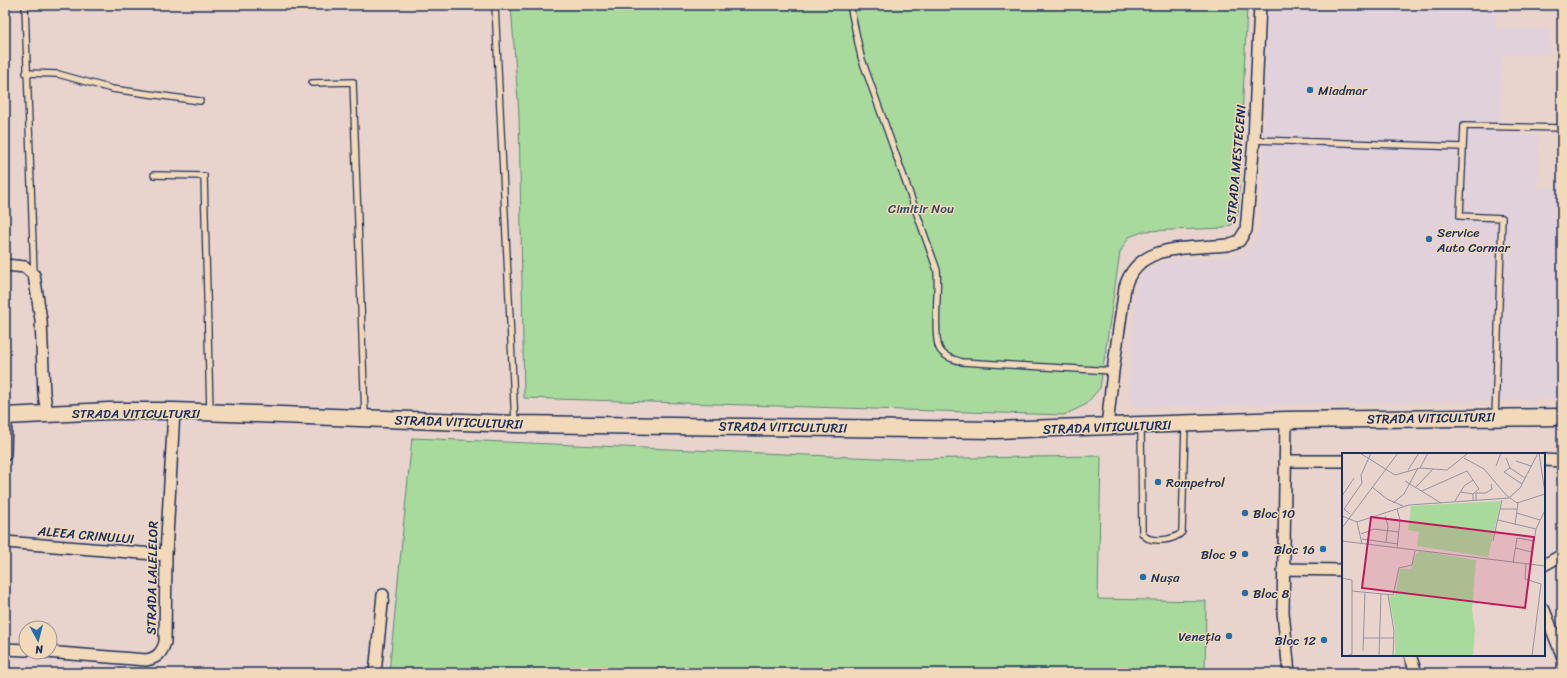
<svg xmlns="http://www.w3.org/2000/svg" width="1567" height="678" viewBox="0 0 1567 678" font-family="Sriracha,sans-serif">
  <style>
    .built { fill: #e1d1db }
    .green { fill: #a8da9c; stroke: #62847d }
    .lines { fill: none; stroke-linecap: round; stroke-linejoin: round }
    .service-casing { stroke: #1b2f5e; stroke-width: 8 }
    .minor-casing { stroke: #1b2f5e; stroke-width: 14 }
    .secondary-casing { stroke: #1b2f5e; stroke-width: 19 }
    .service { stroke: #f2d9b9; stroke-width: 5.5 }
    .minor { stroke: #f2d9b9; stroke-width: 11 }
    .secondary { stroke: #f2d9b9; stroke-width: 16 }
    .poi-dot { fill: #1f6fb2; stroke: #f2d9b9; stroke-width: 1.5 }
    .labels { text-anchor: middle; dominant-baseline: central; stroke-width: 3; stroke-linejoin: round; paint-order: stroke }
    .poi-label { font-size: 13px; fill: #1b2f5e; stroke: #f2d9b9; text-anchor: start }
    .street-label { font-size: 13px; fill: #1b2f5e; stroke: #f2d9b9 }
    .park-label { font-size: 13px; fill: #304967; stroke: #f2d9b9 }
    .inset-road { fill: none; stroke: #9692a1; stroke-width: 1 }
    .view { fill: #c2185b; fill-opacity: 0.15; stroke: #c2185b; stroke-width: 2 }
    .inset-edge { fill: none; stroke: #1b2f5e; stroke-width: 2 }
  </style>
  <rect width="100%" height="100%" fill="#e8d4cd"/>
  <filter id="ink" filterUnits="userSpaceOnUse"><feTurbulence type="fractalNoise" baseFrequency=".025" numOctaves="2"/><feDisplacementMap in="SourceGraphic" scale="8" xChannelSelector="R" yChannelSelector="G"/><feConvolveMatrix kernelMatrix="1 2 1 2 8 2 1 2 1" color-interpolation-filters="sRGB"/></filter>
  <g filter="url(#ink)">
    <path class="built" d="M1268,5H1495V29H1550V54H1502L1501,133L1539,136L1538,188L1562,187V399L1139,408L1129,394L1136,282L1152,266L1179,259L1226,257L1243,253L1254,242L1261,223Z"/>
    <path class="green" d="M511,5H1247L1238,213L1233,224L1224,228L1145,231L1129,237L1120,252L1100,388L1085,405L1064,415L524,398L519,114Z
      M412,438L900,459L1101,456L1098,599L1206,601L1205,673H389Z"/>
    <g class="lines">
      <g class="service-casing">
        <path id="service" d="M25,5L34,275
          M495,5L515,424
          M850,5L861,57L937,270C939,289 933,334 939,348C943,357 954,359 962,362L1113,371
          M26,73L58,74L112,89L200,101
          M312,83L353,82L365,417
          M1254,140L1463,147
          M154,175L204,176L210,412
          M1495,417L1502,218L1460,216L1464,126L1562,128
          M1141,426L1142,533C1148,544 1174,541 1182,532L1185,426"/>
      </g>
      <g class="minor-casing">
        <path id="minor" d="M5,265L25,267L34,275L41,320L44,394L47,414
          M1286,420L1283,612L1289,673
          M1107,427L1113,371L1125,287C1138,242 1190,249 1228,245L1239,241L1246,230L1254,140L1260,5
          M5,455L6,416
          M1544,460L1562,461
          M1285,461H1343
          M5,542L166,555
          M1544,565L1562,555
          M1283,569L1343,570
          M1544,610L1562,655
          M5,649L26,650
          M46,652L146,660C157,658 162,653 165,642L166,555L174,411
          M1410,655L1416,673
          M375,673L383,595"/>
      </g>
      <g class="secondary-casing">
        <path id="secondary" d="M5,416L109,411H174L515,424L996,430L1286,420L1562,417"/>
      </g>
      <use href="#service" class="service"/>
      <use href="#minor" class="minor"/>
      <use href="#secondary" class="secondary"/>
    </g>
  </g>
  <g class="poi-dot">
    <circle cx="1310" cy="90" r="4"/>
    <circle cx="1429" cy="239" r="4"/>
    <circle cx="1158" cy="482" r="4"/>
    <circle cx="1245" cy="513" r="4"/>
    <circle cx="1323" cy="549" r="4"/>
    <circle cx="1245" cy="554" r="4"/>
    <circle cx="1143" cy="577" r="4"/>
    <circle cx="1245" cy="593" r="4"/>
    <circle cx="1229" cy="636" r="4"/>
    <circle cx="1324" cy="640" r="4"/>
  </g>
  <g class="labels">
    <g class="poi-label">
      <text x="1318" y="90">Miadmar</text>
      <text x="1437" y="232">Service<tspan x="1437" dy="15">Auto Cormar</tspan></text>
      <text x="1166" y="482">Rompetrol</text>
      <text x="1253" y="513">Bloc 10</text>
      <text x="1315" y="549" text-anchor="end">Bloc 16</text>
      <text x="1237" y="554" text-anchor="end">Bloc 9</text>
      <text x="1151" y="577">Nușa</text>
      <text x="1253" y="593">Bloc 8</text>
      <text x="1221" y="636" text-anchor="end">Veneția</text>
      <text x="1316" y="640" text-anchor="end">Bloc 12</text>
    </g>
    <g class="street-label">
      <text transform="translate(1236 164) rotate(-85)">STRADA MESTECENI</text>
      <text x="136" y="413">STRADA VITICULTURII</text>
      <text transform="translate(1431 418) rotate(-1)">STRADA VITICULTURII</text>
      <text transform="translate(459 422) rotate(2)">STRADA VITICULTURII</text>
      <text transform="translate(783 427) rotate(1)">STRADA VITICULTURII</text>
      <text transform="translate(1107 427) rotate(-2)">STRADA VITICULTURII</text>
      <text transform="translate(86 535) rotate(5)">ALEEA CRINULUI</text>
      <text transform="translate(152 578) rotate(-89)">STRADA LALELELOR</text>
    </g>
    <g class="park-label">
      <text x="921" y="208">Cimitir Nou</text>
    </g>
  </g>
  <g transform="translate(1342 453)">
    <rect width="203" height="203" fill="#e8d4cd"/>
    <path d="M159,48L146,104L75,93L77,79L66,77L69,53ZM78,98L134,107L130,157L133,176L131,203H53V175L47,144L53,142L58,116H69L74,101Z" fill="#a8da9c"/>
    <path class="inset-road" d="M18,0L53,22L78,15L105,17L126,0M197,0L203,40M122,5L142,16L164,42L175,50L203,41M164,5L168,15L162,19L180,31M174,8L189,13M154,13L159,0M78,15L86,0M168,15L183,25M66,17L77,0M63,28L99,50M30,34L45,46L61,53M74,34L91,16M80,38L125,18L137,36L131,41M119,39L131,41V47M0,43L12,25M113,48L122,33L131,27M134,48V40H144L150,36L149,31M51,50L62,41L76,15M158,56H175M175,60L198,67M8,61L2,56L20,30L19,22L29,0M0,63L15,69L67,52L167,45L178,35L196,0M43,63L46,73L44,89M156,67L194,76M15,69L20,91M173,72L176,50M0,75L56,0M19,81L32,76L57,79M20,86L56,91M0,88L203,113M151,88L160,47M55,95L58,67L55,56M173,95L190,99M171,110L175,85L192,88M184,111L183,126L199,131L190,203M188,112L194,76L203,57M0,125L10,127V201L5,203M10,138L51,142L57,115L70,112L73,98M46,142L52,178L51,203M21,185H52M21,198L23,139M37,203L39,141"/>
    <path class="view" d="M29,64L192,84L183,155L20,135Z"/>
    <rect width="203" height="203" class="inset-edge"/>
  </g>
  <rect width="1567" height="678" fill="none" stroke="#f2d9b9" stroke-width="20"/>
  <rect x="10" y="10" width="1547" height="658" fill="none" stroke="#1b2f5e" stroke-width="1.5" filter="url(#ink)"/>
  <g transform="translate(38 640) rotate(173)"><circle r="19" fill="#f2d9b9" stroke="#9c9595"/>
  <path d="M0-3L7 15L0 10L-7 15Z" fill="#1f6fb2"/>
  <text y="-6" font-size="11" font-weight="bold" text-anchor="middle" fill="#1b2f5e">N</text>
  </g>
</svg>
